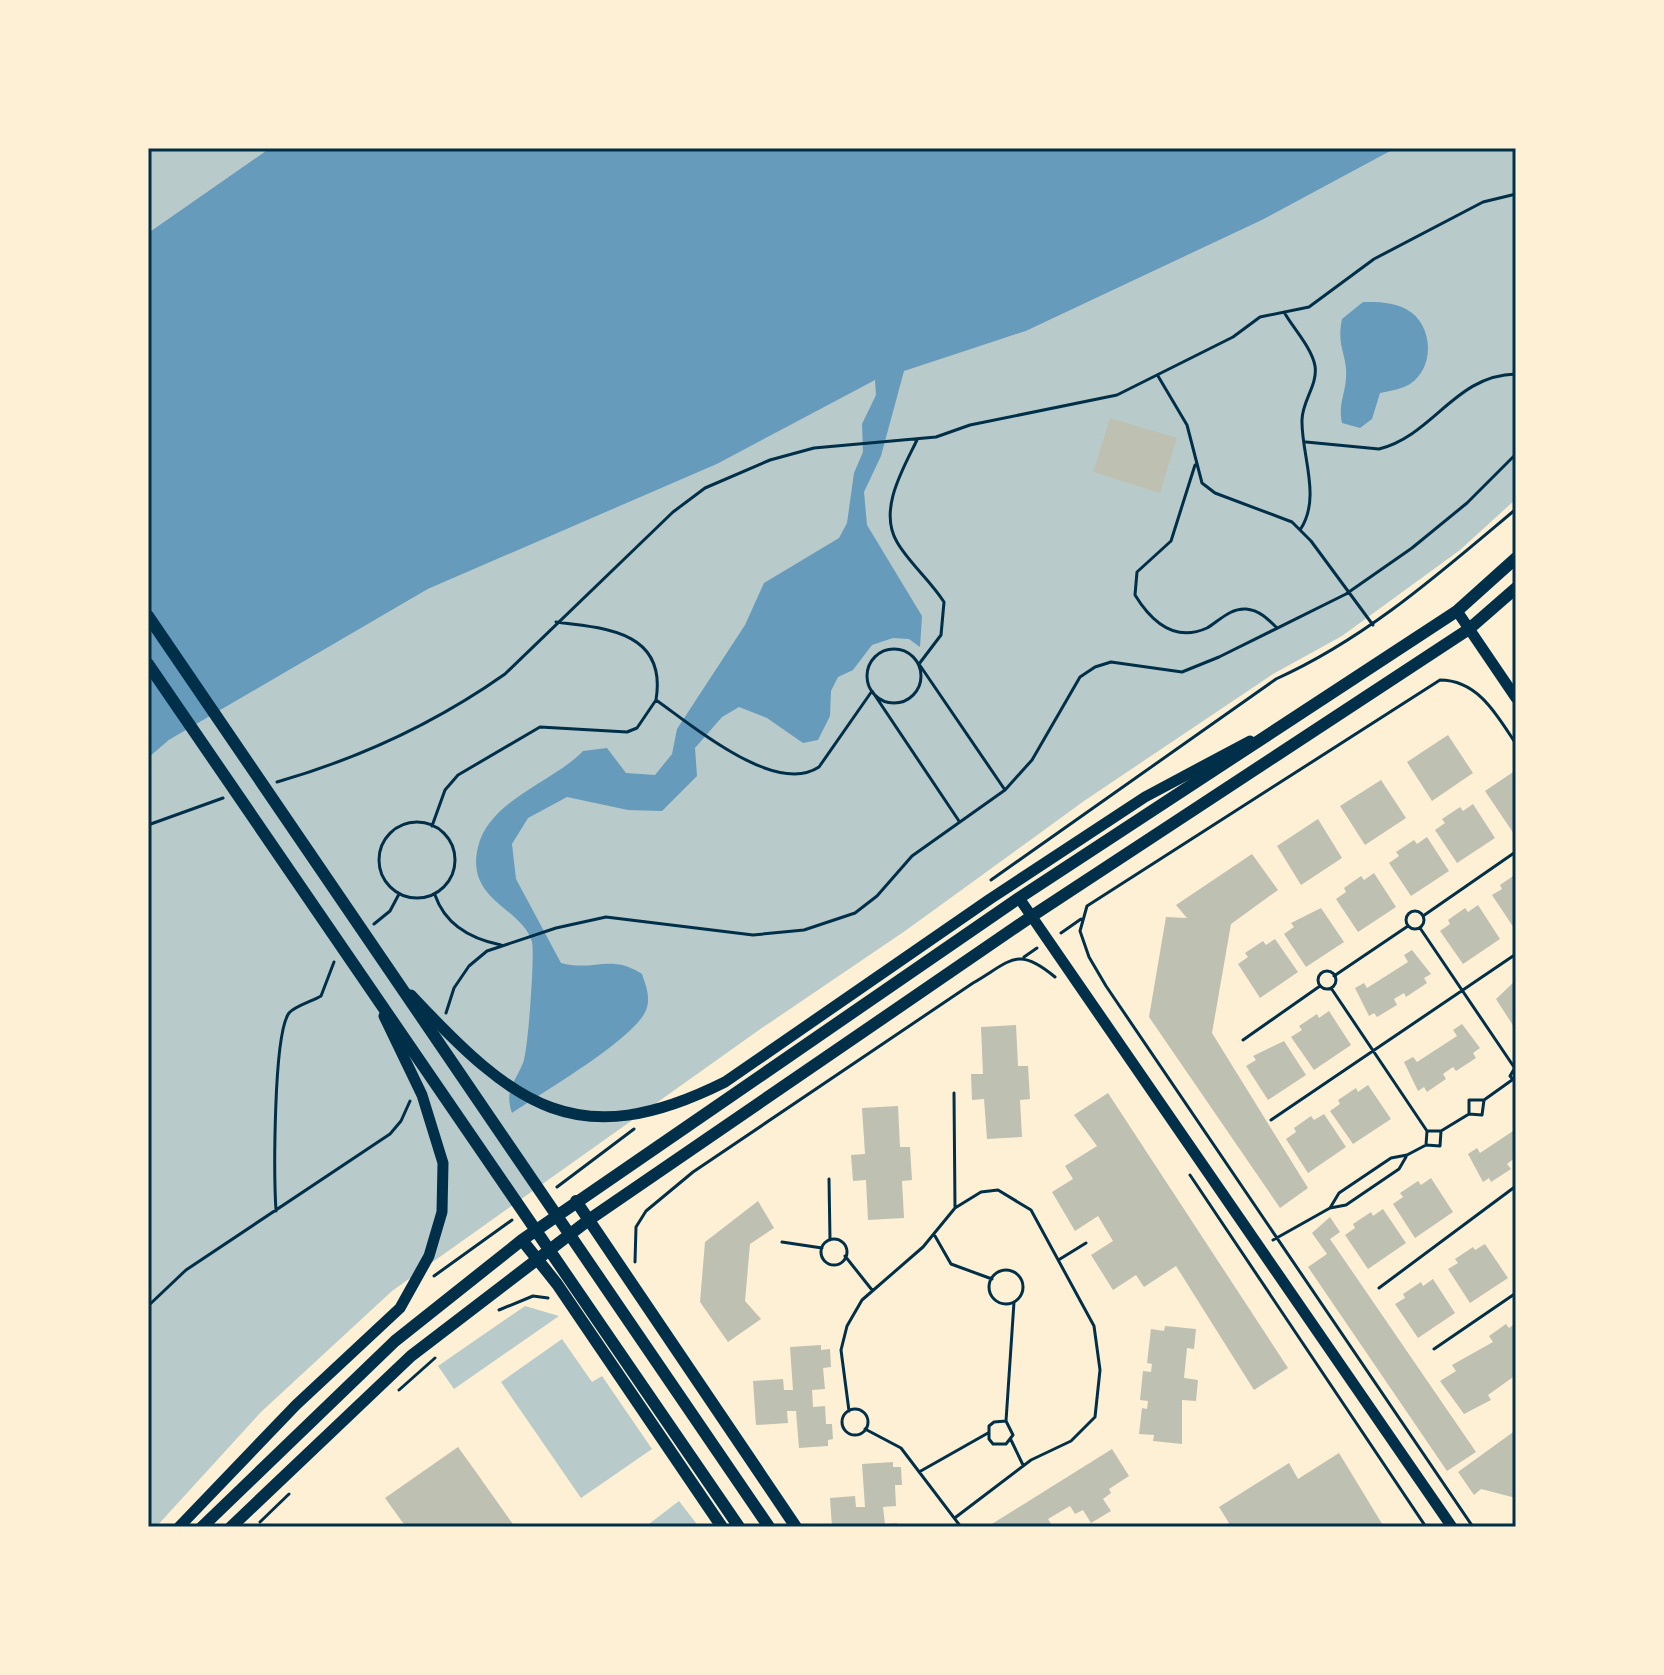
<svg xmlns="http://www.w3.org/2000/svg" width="1664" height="1675" viewBox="0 0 1664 1675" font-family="'Titillium Web',sans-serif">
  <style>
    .green { fill: #b9caca }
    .water { fill: #669bbc }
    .building { fill: #bec0b2 }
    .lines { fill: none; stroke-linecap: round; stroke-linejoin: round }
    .path { stroke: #003049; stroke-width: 3 }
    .tertiary { stroke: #003049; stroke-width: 11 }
    .secondary { stroke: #003049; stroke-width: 12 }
    .neatline { fill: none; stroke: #003049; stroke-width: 3 }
  </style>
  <rect width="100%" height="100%" fill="#fdf0d5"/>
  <path class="green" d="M148,148H270L148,233Z
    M1396,148H1516V499L1460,550L1342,636L1273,674L1084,801L905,931L759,1030L392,1291L261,1412L156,1527H148V758L169,740L428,589L717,464L875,379L1026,331L1262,220Z
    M525,1306L559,1316L454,1389L438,1366Z
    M562,1339L592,1382L602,1376L652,1449L581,1498L501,1382Z
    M679,1501L699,1527H645Z"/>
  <path class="water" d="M270,148H1396L1262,220L1026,331L904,371L881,456L864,492L867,525L922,616L920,647L909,639L893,638L872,645L853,670L838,677L831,691L830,716L818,740L803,743L767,718L739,707L722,717L695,748L697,776L662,811L628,810L567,797L528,818L512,844L516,879L561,963C593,972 611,953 642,974C646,986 651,998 646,1010C636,1038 540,1094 512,1113C504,1090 515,1083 523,1063C528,1053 535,953 532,942C522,907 465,901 478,847C489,800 552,783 583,751L607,748L626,773L655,775L672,754L677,729L745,625L764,583L839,538L847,523L854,473L863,452L862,424L876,395L875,380L717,464L428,589L169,740L148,758V233Z
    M1363,302C1378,302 1393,302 1406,309C1433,323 1436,367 1410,384C1402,389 1390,391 1380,393L1372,419L1360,428L1342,423C1338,405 1345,395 1346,378C1348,355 1336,348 1342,319Z"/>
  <path class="building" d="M1110,418L1177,438L1160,493L1093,472Z
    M1448,735L1473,773L1432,801L1407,762Z
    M1516,770V833L1514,834L1485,791Z
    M1381,780L1406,818L1365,845L1340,806Z
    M1473,804L1495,838L1457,863L1435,830L1445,823L1442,819L1460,807L1463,811Z
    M1318,819L1342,858L1301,885L1277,846Z
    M1427,837L1449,871L1411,896L1389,863L1399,856L1396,852L1414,840L1417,844Z
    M1252,854L1278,890L1231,924L1212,1033L1308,1188L1280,1208L1149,1017L1166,917L1187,918L1176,905Z
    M1374,873L1396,907L1358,932L1336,899L1346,892L1344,888L1361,876L1364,880Z
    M1516,874V931L1492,895L1502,889L1500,885Z
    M1478,905L1500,939L1463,964L1440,931L1450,924L1448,920L1465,908L1468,912Z
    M1321,908L1344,942L1306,967L1284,934L1294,927L1291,923Z
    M1275,939L1298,972L1260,998L1238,964L1248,957L1245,953L1263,941L1266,945Z
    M1412,950L1431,974L1424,978L1427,983L1406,997L1404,993L1394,999L1397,1005L1377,1017L1374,1013L1369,1016L1355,988L1364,983L1367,988L1408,962L1404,955Z
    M1516,980V1030L1496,999Z
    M1329,1011L1351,1045L1314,1070L1291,1037L1302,1030L1299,1026L1317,1014L1319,1018Z
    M1462,1024L1480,1048L1473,1053L1476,1058L1456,1071L1453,1067L1443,1074L1446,1079L1427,1092L1424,1087L1418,1091L1404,1062L1413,1057L1417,1062L1457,1036L1453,1030Z
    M1016,1025L1018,1066H1028L1030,1099L1020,1100L1022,1137L987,1139L984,1099L972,1100L971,1074H983L981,1027Z
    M1284,1041L1306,1075L1268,1100L1246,1066L1256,1060L1253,1056Z
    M1368,1085L1391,1119L1353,1144L1330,1111L1340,1104L1338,1100L1356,1088L1358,1092Z
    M1108,1093L1288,1368L1254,1390L1176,1266L1144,1287L1136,1275L1113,1290L1091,1255L1113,1241L1098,1216L1075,1231L1052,1192L1073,1179L1065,1166L1097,1146L1074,1115Z
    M898,1106L900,1147H910L912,1180L902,1181L904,1218L868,1220L866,1180L853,1181L851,1155L865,1154L862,1108Z
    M1324,1114L1346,1147L1308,1173L1286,1139L1296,1132L1294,1128L1311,1116L1314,1120Z
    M1516,1129V1157L1507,1164L1511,1169L1491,1182L1489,1178L1483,1182L1468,1154L1477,1148L1480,1153Z
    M1431,1178L1453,1212L1415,1238L1393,1204L1403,1197L1400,1193L1418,1181L1421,1185Z
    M758,1201L774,1228L750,1244L745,1301L761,1319L728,1342L700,1302L705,1242Z
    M1383,1209L1406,1243L1368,1269L1345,1235L1355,1228L1353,1224L1371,1212L1373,1216Z
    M1330,1217L1340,1232L1330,1239L1476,1452L1447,1471L1308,1267L1327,1254L1312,1233Z
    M1485,1244L1508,1278L1470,1303L1448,1269L1458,1263L1455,1259L1473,1247L1475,1250Z
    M1433,1279L1455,1313L1418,1338L1395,1304L1405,1298L1403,1294L1421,1282L1423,1286Z
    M1516,1323V1375L1488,1395L1491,1400L1464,1414L1440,1381L1456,1371L1452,1365L1493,1342L1489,1336L1506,1324L1509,1328Z
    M1165,1326L1196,1329L1194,1349L1187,1348L1184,1378L1198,1380L1196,1401L1182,1400V1444L1153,1441L1154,1435L1139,1434L1142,1408L1147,1409L1148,1401L1140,1400L1143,1371L1151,1372L1152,1364L1147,1363L1151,1329L1164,1331Z
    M821,1345V1350L830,1349L831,1367L823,1368L825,1389L812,1390L813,1407L825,1406L826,1424H832L833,1439L828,1440V1446L799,1448L796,1411H787L788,1423L756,1425L753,1381L783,1379L784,1390H793L790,1347Z
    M1516,1430V1498L1481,1489L1474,1495L1458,1472Z
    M458,1447L471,1465L515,1527H406L385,1498Z
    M1112,1449L1129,1476L1109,1489L1111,1493L1103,1499L1111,1511L1091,1523L1083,1510L1075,1514L1070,1506L1048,1519L1053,1527H987Z
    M1339,1453L1384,1527H1222L1229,1523L1219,1507L1289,1463L1298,1479Z
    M893,1462V1467H901L902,1485H895L896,1506L883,1507L885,1524L897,1523V1527H832L830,1498L855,1496L856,1507H865L862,1464Z"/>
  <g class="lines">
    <path class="path" d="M1284,312C1293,328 1312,348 1315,366C1318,385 1302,401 1302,420C1301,454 1322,498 1300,530
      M1158,376L1187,425L1202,483L1215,493L1292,522L1311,541L1373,625
      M917,440C903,469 878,510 897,542C909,563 930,580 944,602L941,635L919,664L1005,790
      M1306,442L1379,449C1434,435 1455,375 1516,374
      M1195,465L1171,541L1137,572L1135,595C1151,621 1174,643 1207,628C1219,621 1230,608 1246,609C1259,610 1268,619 1277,628
      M556,622C609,628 667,633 656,700C693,726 775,796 819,767L872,691L959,821
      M867 676a27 27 0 1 1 54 0a27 27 0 1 1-54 0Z
      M277,782C357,759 437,722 505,674L673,512L705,488L770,460L814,448L936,437L970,425L1117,395L1233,337L1260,317L1309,307L1374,259L1483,202L1516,194
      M379 860a38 38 0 1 1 76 0a38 38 0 1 1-76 0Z
      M148,825L223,798
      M432,826L445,790L458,775L540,727L627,732L637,728L656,700
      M991,880L1276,679C1367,638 1441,572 1516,509
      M435,895C445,924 471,939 501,945
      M1406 920a9 9 0 1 1 18 0a9 9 0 1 1-18 0Z
      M1423,916L1514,853
      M374,924L390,911L399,894
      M1420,928L1514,1067
      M1061,933L1081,919
      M1024,957L1037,948
      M1318 980a9 9 0 1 1 18 0a9 9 0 1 1-18 0Z
      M1334,976L1408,926
      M1331,988L1427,1131
      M446,1013L454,988L469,966L487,951L556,928L606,917L753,935L804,930L855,913L877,896L912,856L1005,790L1032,760L1080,677L1095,667L1111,662L1182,672L1219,657L1346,594L1412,548L1467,503L1516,454
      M1243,1040L1320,986
      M1516,1066L1510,1076L1516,1083
      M954,1093L955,1208
      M1484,1100L1512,1080
      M1271,1120L1516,954
      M1441,1131L1469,1114L1482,1115L1484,1100H1469V1114
      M1190,1175L1426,1527
      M829,1179L830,1240
      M557,1187L634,1129
      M1330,1208L1339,1193L1391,1158L1407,1155L1426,1145L1440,1146L1441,1131H1427L1426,1145
      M276,1211C274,1178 273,1035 289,1013C295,1006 313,1001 321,996L334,962
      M935,1236L951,1264L992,1279
      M821 1252a13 13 0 1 1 26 0a13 13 0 1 1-26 0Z
      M1273,1240L1330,1208L1346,1205L1399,1169L1406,1157
      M782,1242L822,1248
      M845,1256L872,1290
      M1060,1259L1086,1243
      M635,1262L636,1227L646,1211L693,1172L973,983C1011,961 1017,945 1055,977
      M989 1287a17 17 0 1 1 34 0a17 17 0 1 1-34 0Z
      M434,1276L512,1220
      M1379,1288L1516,1186
      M148,1306L186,1270L390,1134L401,1121L410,1101
      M499,1310L533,1296L548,1298
      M1434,1349L1516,1293
      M399,1390L435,1358
      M842 1422a13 13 0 1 1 26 0a13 13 0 1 1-26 0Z
      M849,1411L841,1350L847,1326L862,1300L923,1247L955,1208L981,1192L998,1190L1031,1210L1094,1326L1100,1370L1095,1417L1071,1441L1031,1460L956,1517
      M1006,1421L994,1422L989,1426V1439L993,1444H1006L1013,1435L1006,1421L1014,1302
      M865,1429L901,1448L961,1527
      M1011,1440L1023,1465
      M919,1472L988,1433
      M260,1522L289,1494
      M1473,1527L1106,986L1089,957L1080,931L1087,906L1440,680C1478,680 1497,715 1516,744"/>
    <path class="tertiary" d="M1457,611L1516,698
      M1019,898L1452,1527
      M411,995C514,1105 577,1156 725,1082L990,899L1145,797L1250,741
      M179,1527L296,1405L400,1308L429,1256L442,1212L443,1163L422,1095L384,1016"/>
    <path class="secondary" d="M148,616L769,1527
      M148,664L739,1527
      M576,1201L796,1527
      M522,1240L557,1284L722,1527
      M202,1527L395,1341L522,1240L1019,898L1457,611L1516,558
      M231,1527L411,1356L590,1219L1032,916L1469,629L1516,588"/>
  </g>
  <rect width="1664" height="1675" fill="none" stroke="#fdf0d5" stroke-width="300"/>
  <rect x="150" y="150" width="1364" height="1375" class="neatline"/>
</svg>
